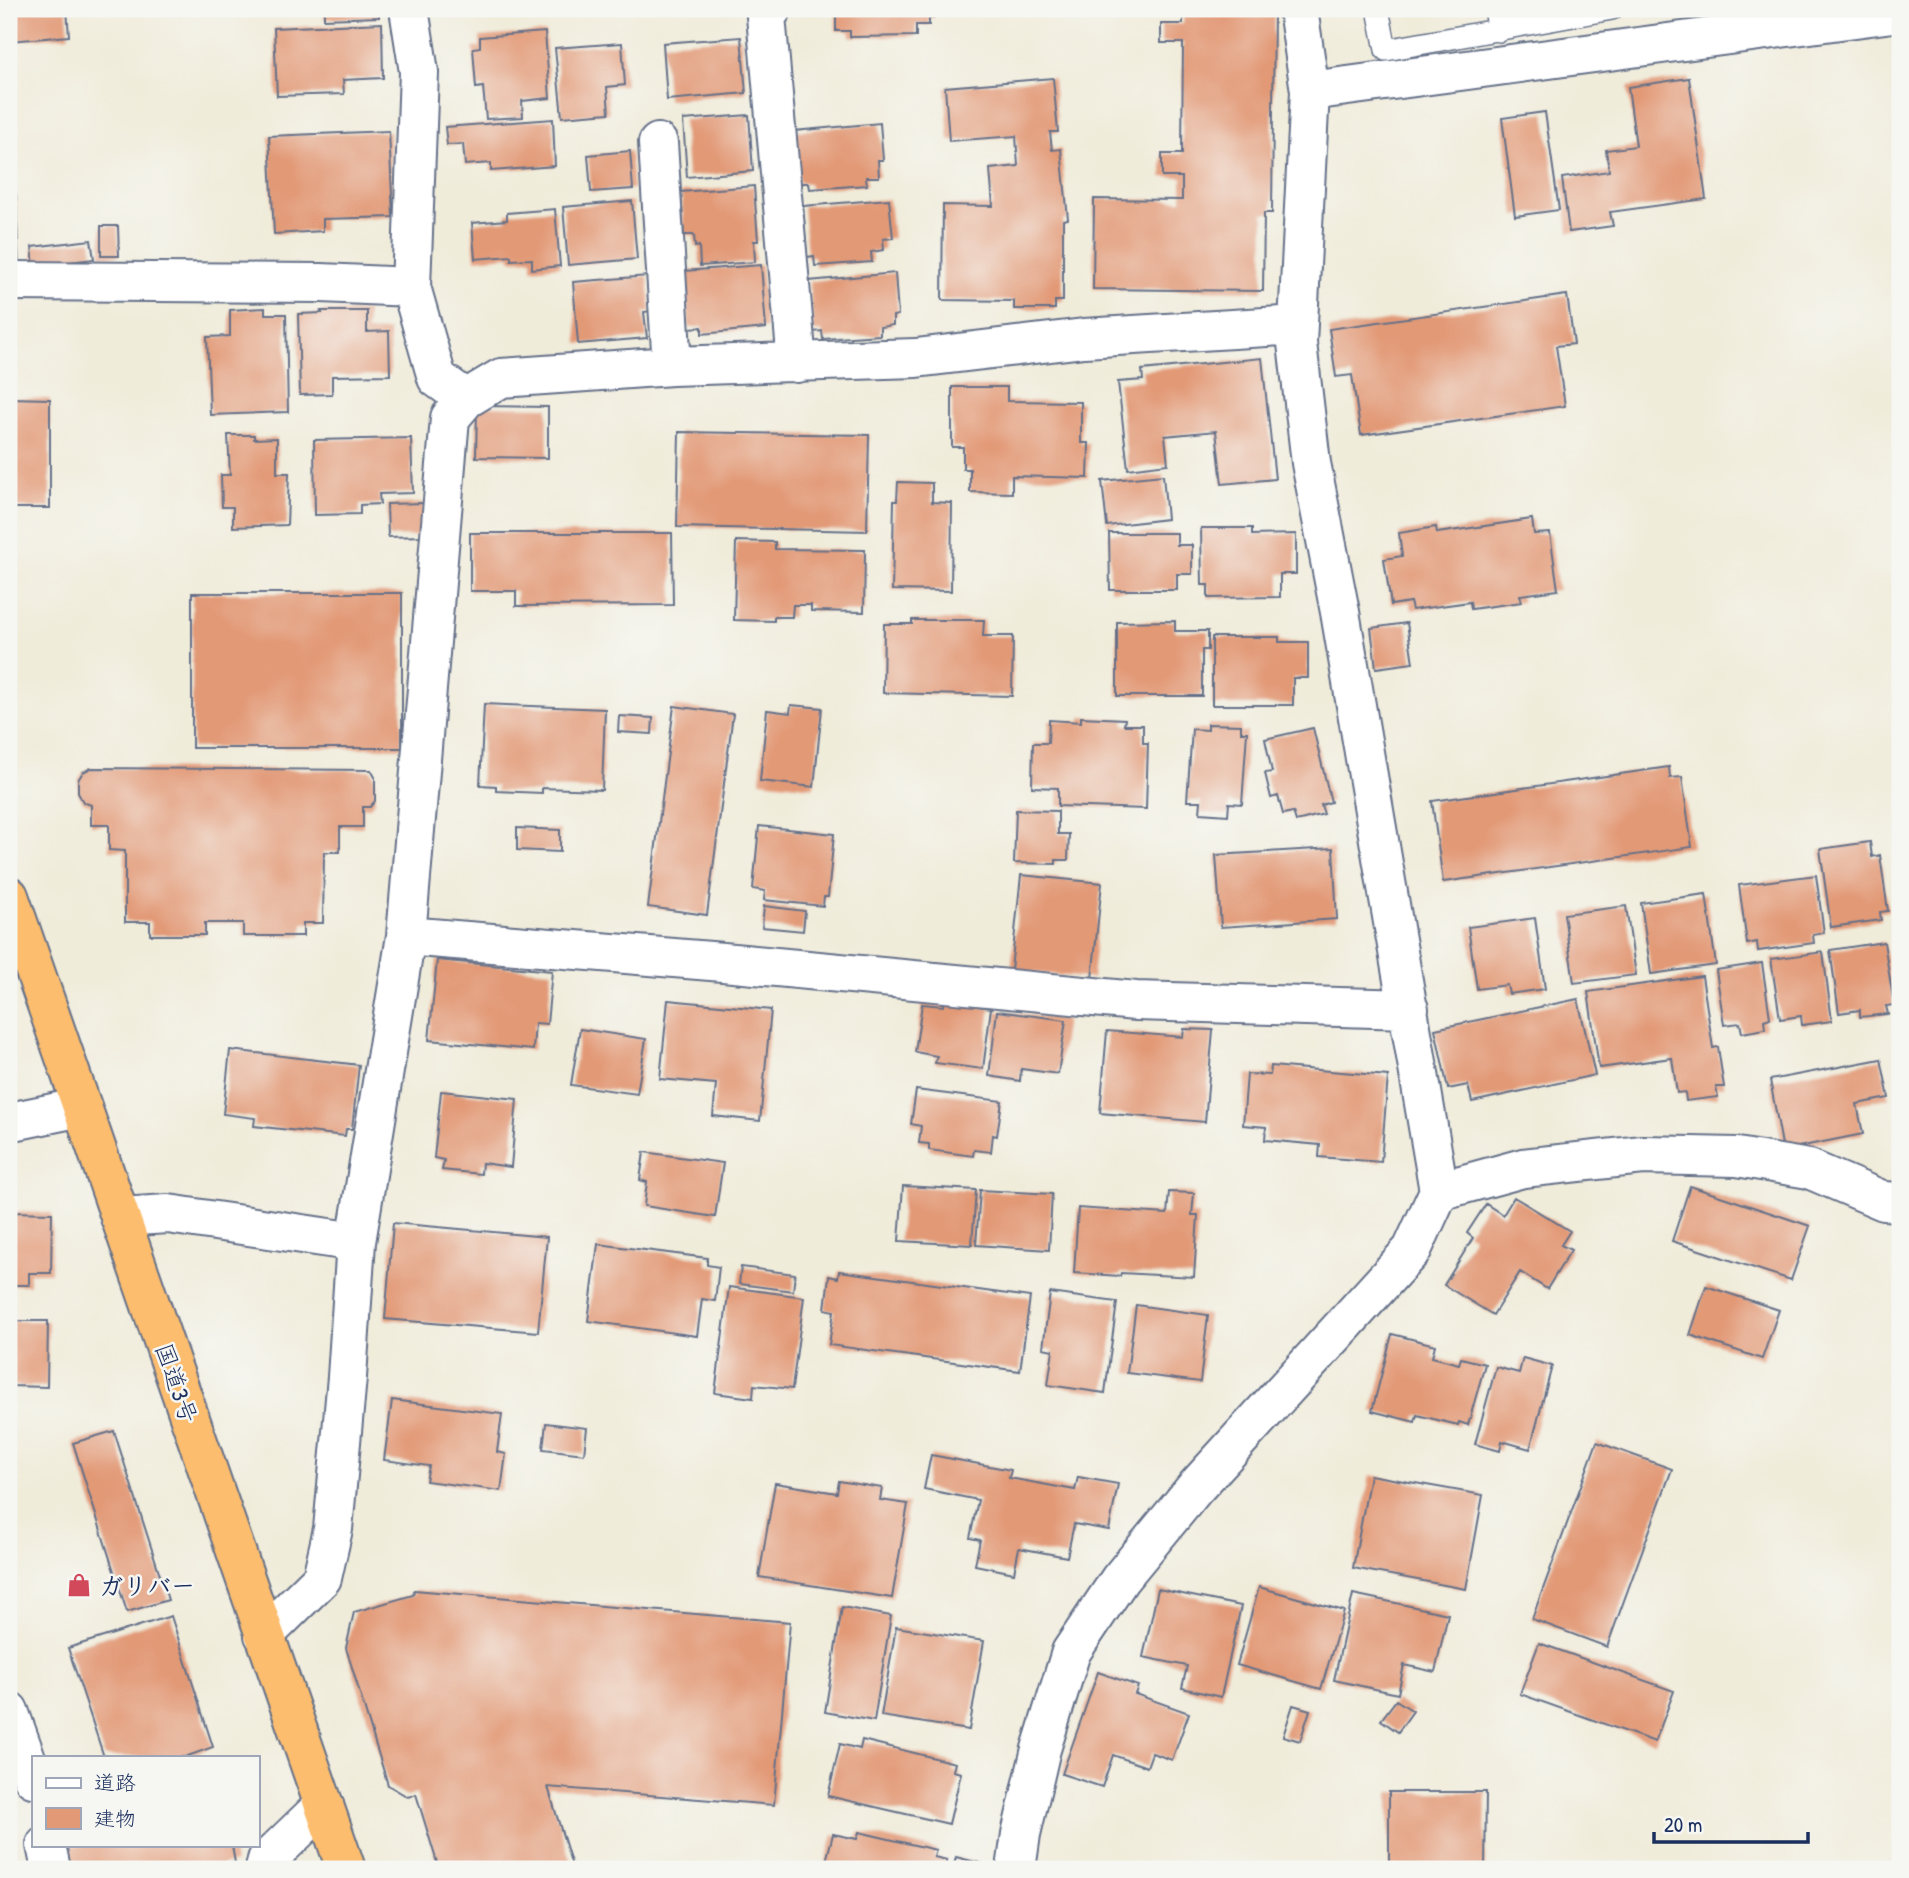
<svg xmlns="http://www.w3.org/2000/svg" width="1909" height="1878" viewBox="0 0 1909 1878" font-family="'Patrick Hand','Klee One',sans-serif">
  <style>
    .building { fill: #e29976 }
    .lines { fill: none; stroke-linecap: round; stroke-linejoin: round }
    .service-casing { stroke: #667189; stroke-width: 24 }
    .minor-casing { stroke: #667189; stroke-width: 42 }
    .trunk-casing { stroke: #667189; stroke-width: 42 }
    .service { stroke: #fff; stroke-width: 21 }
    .minor { stroke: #fff; stroke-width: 38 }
    .trunk { stroke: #fcbd6e; stroke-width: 38 }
    .labels { text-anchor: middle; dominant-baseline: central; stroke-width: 5; stroke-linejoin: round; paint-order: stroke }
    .street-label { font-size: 24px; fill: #1b2f5e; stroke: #f6f6f2 }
    .poi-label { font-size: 24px; font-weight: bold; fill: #1b2f5e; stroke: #f6f6f2; text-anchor: start }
  </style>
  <rect width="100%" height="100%" fill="#f6f6f2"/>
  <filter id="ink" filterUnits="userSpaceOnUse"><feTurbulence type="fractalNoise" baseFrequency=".0143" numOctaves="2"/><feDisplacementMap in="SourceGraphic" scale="14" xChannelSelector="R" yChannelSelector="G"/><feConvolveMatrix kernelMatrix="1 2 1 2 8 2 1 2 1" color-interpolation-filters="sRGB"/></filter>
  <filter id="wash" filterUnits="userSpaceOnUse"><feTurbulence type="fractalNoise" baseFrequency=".00686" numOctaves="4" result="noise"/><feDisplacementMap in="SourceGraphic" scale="28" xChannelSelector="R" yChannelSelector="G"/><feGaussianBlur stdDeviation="1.57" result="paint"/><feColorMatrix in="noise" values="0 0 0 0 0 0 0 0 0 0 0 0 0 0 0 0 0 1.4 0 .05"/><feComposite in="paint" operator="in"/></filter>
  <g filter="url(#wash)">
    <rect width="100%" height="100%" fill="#f0ecda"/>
    <g id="blocks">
      <path class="building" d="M9,9H67L69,36L9,41Z
        M324,9H379V17L324,19Z
        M836,9H934V18H929V25H916V36L850,37V31H836Z
        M1183,9H1274L1272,213H1264L1263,291L1093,289L1094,199L1182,200V177H1162V154H1182L1183,43H1161V24H1183Z
        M382,23L383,78L343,80L344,94L277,96L274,28Z
        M545,32L550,98L522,101L523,117L486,119L483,87L476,88L473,48L480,47V37Z
        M741,37L746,93L667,100L663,43Z
        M622,43L625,85L607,87L609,113L562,117L555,48Z
        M1053,78L1058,132H1050L1052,150L1061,149L1068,219L1063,220V301H1055V309H1014V301L942,300L943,205L993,206L990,169L1018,166L1016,136L949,141L945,87Z
        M1689,78L1706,199L1610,212L1613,226L1569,232L1562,178L1609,171L1606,150L1636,146L1628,87Z
        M1545,112L1559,210L1515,216L1502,118Z
        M749,115L753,171L687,177L683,120Z
        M553,119L555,166L491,171V163L465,165L463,144L447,145L445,127Z
        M880,123L883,160H878L879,177H866L867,185L810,189L809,183H799L794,131Z
        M389,131L393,217L323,219V231L274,234L269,136Z
        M630,151L633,189L591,192L588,155Z
        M754,186L758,241H754L755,262L700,266L699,246L695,247L694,235H684L681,192Z
        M16,195L19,271H9V196Z
        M889,199L893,238L883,239L884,250L871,252L872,262L815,266L814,256L807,257L803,206Z
        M632,201L637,259L568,265L563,207Z
        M555,209L560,266L532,269V259L511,260V256L475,259L472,223L507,220V213Z
        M101,226H118L119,256H101Z
        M91,240L94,259L34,266L32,247Z
        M761,265L766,328L702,334V327L689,328L684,271Z
        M895,273L898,315L893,316V325L880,327V335L823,339L822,331L813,332L809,281Z
        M648,276L651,311L644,312L647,338L578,344L573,282Z
        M1567,295L1574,344L1556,346L1565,406L1361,435L1352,375L1336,377L1329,329Z
        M265,308V314H286L288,412L210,415L207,337L230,336V310Z
        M321,311H367V332L389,331L390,375L332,376V394L300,395L298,314L322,313Z
        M1262,358L1275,479L1222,484L1216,431L1165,436L1168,464L1128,469L1118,382L1143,380L1142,370Z
        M952,387H1007V401L1081,402V443H1089L1088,478L1012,476V493L970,492V469H963V447H952Z
        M9,398L50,399V508H9Z
        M477,406L548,407V458L476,457Z
        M679,432L869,435L867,531L677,527Z
        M228,435H254V439L277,438V473H289L287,525L233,527V507H222L221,475H230Z
        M411,438L413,493L379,494L380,504L360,505V514L315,515L314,440Z
        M1163,475L1167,519L1107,526L1102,481Z
        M898,482L932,483V502L952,503L951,591L892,590L894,501H897Z
        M424,503V536L388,537L387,504Z
        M1532,519L1534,534L1550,533L1558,590L1520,595L1522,602L1471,609L1470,602L1412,610L1410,602L1391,605L1384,559L1402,556L1399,533L1436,527L1437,533Z
        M1201,528H1252V535L1296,534V574H1280V597L1208,598V585H1202Z
        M470,533H672L673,605L516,606V591H470Z
        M1109,533H1177V545H1192V574H1177V590H1110Z
        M736,541L775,542V549L865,550L864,612L811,611V605H793L792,617H774V621L734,620Z
        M192,593H402V748H192Z
        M912,620H984L983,636H1013L1012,696L883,693L884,624H912Z
        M1175,621V631H1208V650H1202V696H1117V622Z
        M1407,623L1413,663L1376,668L1371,628Z
        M1212,637H1279V642H1308V678H1293V705H1212Z
        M484,704L605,709L602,790L542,788V793L496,791V786L480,785Z
        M791,705L822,708L814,787L760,781L767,710L790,713Z
        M674,706L733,714L707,915L648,907Z
        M619,716L653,718L652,734L618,732Z
        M1081,717L1125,719L1124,725H1143V743H1148L1146,809L1058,806V788L1032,787L1033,743H1048L1049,720L1081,722Z
        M1208,724L1241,725V732H1247L1242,804L1229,803L1228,815L1200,813L1201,801H1187L1192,729L1208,730Z
        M1313,728L1331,802L1321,805L1324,814L1296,821L1293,812L1283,814L1278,796L1271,798L1265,773L1272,772L1265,739Z
        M1669,767L1670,778L1682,777L1692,847L1443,882L1432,801Z
        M91,768L371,770L375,777V801L370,807H363V827H340V852H324L323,923H303V936H243V923H205V935H150V922H125V851L109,850V825H91V805L83,802L78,793V780L83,772Z
        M1016,810L1058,811V834H1069L1068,860H1056V864L1014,863Z
        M759,826L834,834L828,897H824L823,906L764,900L765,891L753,889Z
        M517,828L560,830V852L517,850Z
        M1870,842L1872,857L1880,855L1888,911L1880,912L1881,920L1831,927L1820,849Z
        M1333,848L1337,919L1221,927L1216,855Z
        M1021,875L1102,883L1092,979L1011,970Z
        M1816,875L1824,933L1813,935L1814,943L1758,951L1757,942L1747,944L1739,885Z
        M1706,894L1716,965L1651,974L1641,903Z
        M764,906L805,911L803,931L762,927Z
        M1626,906L1636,975L1574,983L1564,914Z
        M1535,918L1545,989L1509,994L1507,985L1477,989L1468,927Z
        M1884,942L1894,1005L1886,1006L1888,1014L1860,1017V1010L1839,1013L1830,950Z
        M1823,952L1832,1021L1802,1025L1801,1016L1780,1019L1771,959Z
        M437,960L552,971L547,1024L535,1023L533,1050L429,1040Z
        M1762,963L1770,1018L1764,1020L1765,1029L1742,1033L1740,1023L1724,1025L1716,970Z
        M1702,976L1713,1048L1718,1047L1724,1087H1716L1718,1097L1686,1101L1685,1092L1677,1093L1672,1058L1599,1068L1588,992Z
        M1578,999L1595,1075L1472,1102L1468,1085L1448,1089L1435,1029Z
        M668,1000L771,1010L760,1121L713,1116L716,1084L660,1079Z
        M944,1001L991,1008L983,1069L935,1063L937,1056L915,1052L922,1004L943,1006Z
        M997,1011L1066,1020L1058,1074L1021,1069L1020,1081L989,1076Z
        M580,1029L646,1039L637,1094L571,1085Z
        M1184,1029L1213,1030L1205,1122L1100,1113L1107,1031L1183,1037Z
        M230,1050L359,1065L352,1129H346L345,1136L254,1126L255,1118L223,1114Z
        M1881,1059L1889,1098L1857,1104L1863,1134L1783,1150L1770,1080Z
        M1271,1066L1388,1076L1381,1162L1319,1157L1320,1145L1265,1140L1266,1127L1243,1125L1247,1074L1270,1075Z
        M916,1090L1002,1101L997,1136L993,1135L991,1152L974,1150L973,1156L929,1150V1144L919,1143L921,1126L911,1124Z
        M441,1091L517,1099L511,1167L482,1163L481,1174L442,1170L444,1160L434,1158Z
        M644,1152L723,1163L715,1217L644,1206L647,1182L640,1180Z
        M903,1186L976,1190L972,1245L899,1241Z
        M1690,1186L1810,1226L1791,1280L1672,1241Z
        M980,1190L1052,1194L1049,1250L976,1245Z
        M1169,1192L1194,1193L1192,1215H1198L1194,1277L1121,1273L1120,1276L1074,1273L1078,1208L1167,1214Z
        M1514,1197L1570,1231L1561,1245L1571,1250L1547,1289L1520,1272L1493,1315L1444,1285L1473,1238L1467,1233L1486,1204L1503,1215Z
        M9,1212L52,1213L51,1273H29V1285H9Z
        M393,1223L547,1237L538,1332L385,1319Z
        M598,1244L707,1258V1265L719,1267L715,1301L702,1299L697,1336L588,1321Z
        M741,1267L795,1274L793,1291L739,1284Z
        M839,1271L1030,1297L1020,1371L829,1345L834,1311L825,1309L829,1276L838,1278Z
        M1706,1286L1779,1310L1762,1359L1690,1335Z
        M729,1287L804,1297L792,1389L754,1385L753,1398L715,1393Z
        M1050,1293L1117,1302L1105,1393L1048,1385L1053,1350L1043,1348Z
        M1136,1305L1208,1315L1200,1382L1127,1373Z
        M9,1321H48L47,1387L9,1386Z
        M1392,1334L1435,1345L1432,1357L1459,1364L1461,1358L1485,1364L1468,1425L1459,1422L1458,1425L1417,1415L1415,1422L1372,1411Z
        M1523,1358L1552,1366L1530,1449L1502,1441L1500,1451L1475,1444L1496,1367L1519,1373Z
        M392,1400L502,1414L497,1452L506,1454L501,1491L426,1481L429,1466L384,1460Z
        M546,1423L587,1428L584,1454L543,1449Z
        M114,1431L168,1600L127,1612L73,1443Z
        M1597,1442L1672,1469L1607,1647L1532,1619Z
        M931,1455L1011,1470L1009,1478L1075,1490L1078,1477L1118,1484L1109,1530L1074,1524L1067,1557L1019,1548L1014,1573L975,1565L980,1540L970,1538L978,1500L924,1489Z
        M1370,1475L1483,1495L1466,1589L1353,1568Z
        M839,1481L882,1488L880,1500L908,1504L892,1598L759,1577L775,1483L837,1493Z
        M1259,1587L1344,1611L1321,1689L1237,1665Z
        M1158,1589L1241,1606L1221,1697L1182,1688L1187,1666L1143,1657Z
        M414,1590L790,1622L774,1805L548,1787L573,1869H439L416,1794L408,1797L388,1785L346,1648L354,1612L413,1595Z
        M1353,1594L1448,1614L1435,1672L1404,1665L1398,1694L1334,1680Z
        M842,1607L891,1616L874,1721L825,1712Z
        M171,1616L213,1747L185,1757H104L68,1648Z
        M896,1627L984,1641L969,1730L881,1716Z
        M1539,1643L1674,1691L1655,1742L1520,1694Z
        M1098,1672L1138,1686L1135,1694L1189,1713L1172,1760L1152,1753L1147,1767L1113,1755L1102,1787L1062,1774Z
        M1396,1700L1413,1711L1398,1732L1381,1720Z
        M1293,1705L1310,1710L1300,1741L1283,1736Z
        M862,1740L955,1763L953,1771L961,1773L949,1824L828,1796L840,1744L860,1749Z
        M1389,1792H1486L1485,1869H1389Z
        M859,1832L936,1850L934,1857L947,1860L944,1869H824L833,1834L857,1839Z
        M59,1845H232L235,1863L221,1865L222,1869H63Z
        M956,1857L995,1867L994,1869H953Z"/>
    </g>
  </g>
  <g filter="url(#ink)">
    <use href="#blocks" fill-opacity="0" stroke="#667189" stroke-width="2"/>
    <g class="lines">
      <g class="service-casing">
        <path id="service" d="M1378,9L1386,50L1612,9
          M1495,9L1499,31"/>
      </g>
      <g class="minor-casing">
        <path id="minor" d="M409,9L419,72L411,287L437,378L466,399
          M772,9L766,16L797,363
          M1310,91L1900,12
          M658,143L672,366
          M9,281L321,283L411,287
          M406,936L723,962L1136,1001L1409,1009
          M9,1122L82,1107
          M1439,1191L1523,1168L1643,1155L1737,1157L1809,1169L1884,1201L1900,1202
          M120,1217L168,1214L356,1242
          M264,1635L322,1578L333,1529L347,1377L356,1242L406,936L450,418L466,399L501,378L672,366L916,358L1084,338L1298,325
          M9,1711L33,1778
          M46,1845L51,1869
          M265,1869L267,1860L324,1805
          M1016,1869L1021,1834L1041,1749L1071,1652L1120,1579L1195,1488L1412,1250L1439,1191L1340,612L1311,463L1297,343L1310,91L1298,9"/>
      </g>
      <g class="trunk-casing">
        <path id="trunk" d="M9,896L346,1869"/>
      </g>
      <use href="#service" class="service"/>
      <use href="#minor" class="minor"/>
      <use href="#trunk" class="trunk"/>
    </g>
  </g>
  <defs>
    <g id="shop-bare" transform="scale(1.89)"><path d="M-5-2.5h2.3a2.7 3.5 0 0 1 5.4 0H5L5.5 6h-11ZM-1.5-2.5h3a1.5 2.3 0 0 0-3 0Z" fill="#d1495b" stroke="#f6f6f2" stroke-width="2.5" paint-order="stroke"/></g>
  </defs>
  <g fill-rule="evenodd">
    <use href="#shop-bare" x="79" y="1585"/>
  </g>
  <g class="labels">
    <g class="street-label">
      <text transform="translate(177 1383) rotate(71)">国道3号</text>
    </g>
    <g class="poi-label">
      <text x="99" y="1585">ガリバー</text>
    </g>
  </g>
  <rect width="1909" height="1878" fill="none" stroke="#f6f6f2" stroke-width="35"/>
  <rect x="32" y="1756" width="228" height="91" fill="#f6f6f2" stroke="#9ea6b7" stroke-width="2"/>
  <rect x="46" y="1778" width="35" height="10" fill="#ffffff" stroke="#9ea6b7" stroke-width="2"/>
  <text x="94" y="1790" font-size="21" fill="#1b2f5e">道路</text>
  <rect x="46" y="1808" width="35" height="21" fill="#e29976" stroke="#9ea6b7" stroke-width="2"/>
  <text x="94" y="1826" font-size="21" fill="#1b2f5e">建物</text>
  <path d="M1654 1832v10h154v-10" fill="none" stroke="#1b2f5e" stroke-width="3.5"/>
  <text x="1664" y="1832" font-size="21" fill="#1b2f5e" stroke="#f6f6f2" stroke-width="5" paint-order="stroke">20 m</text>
</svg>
